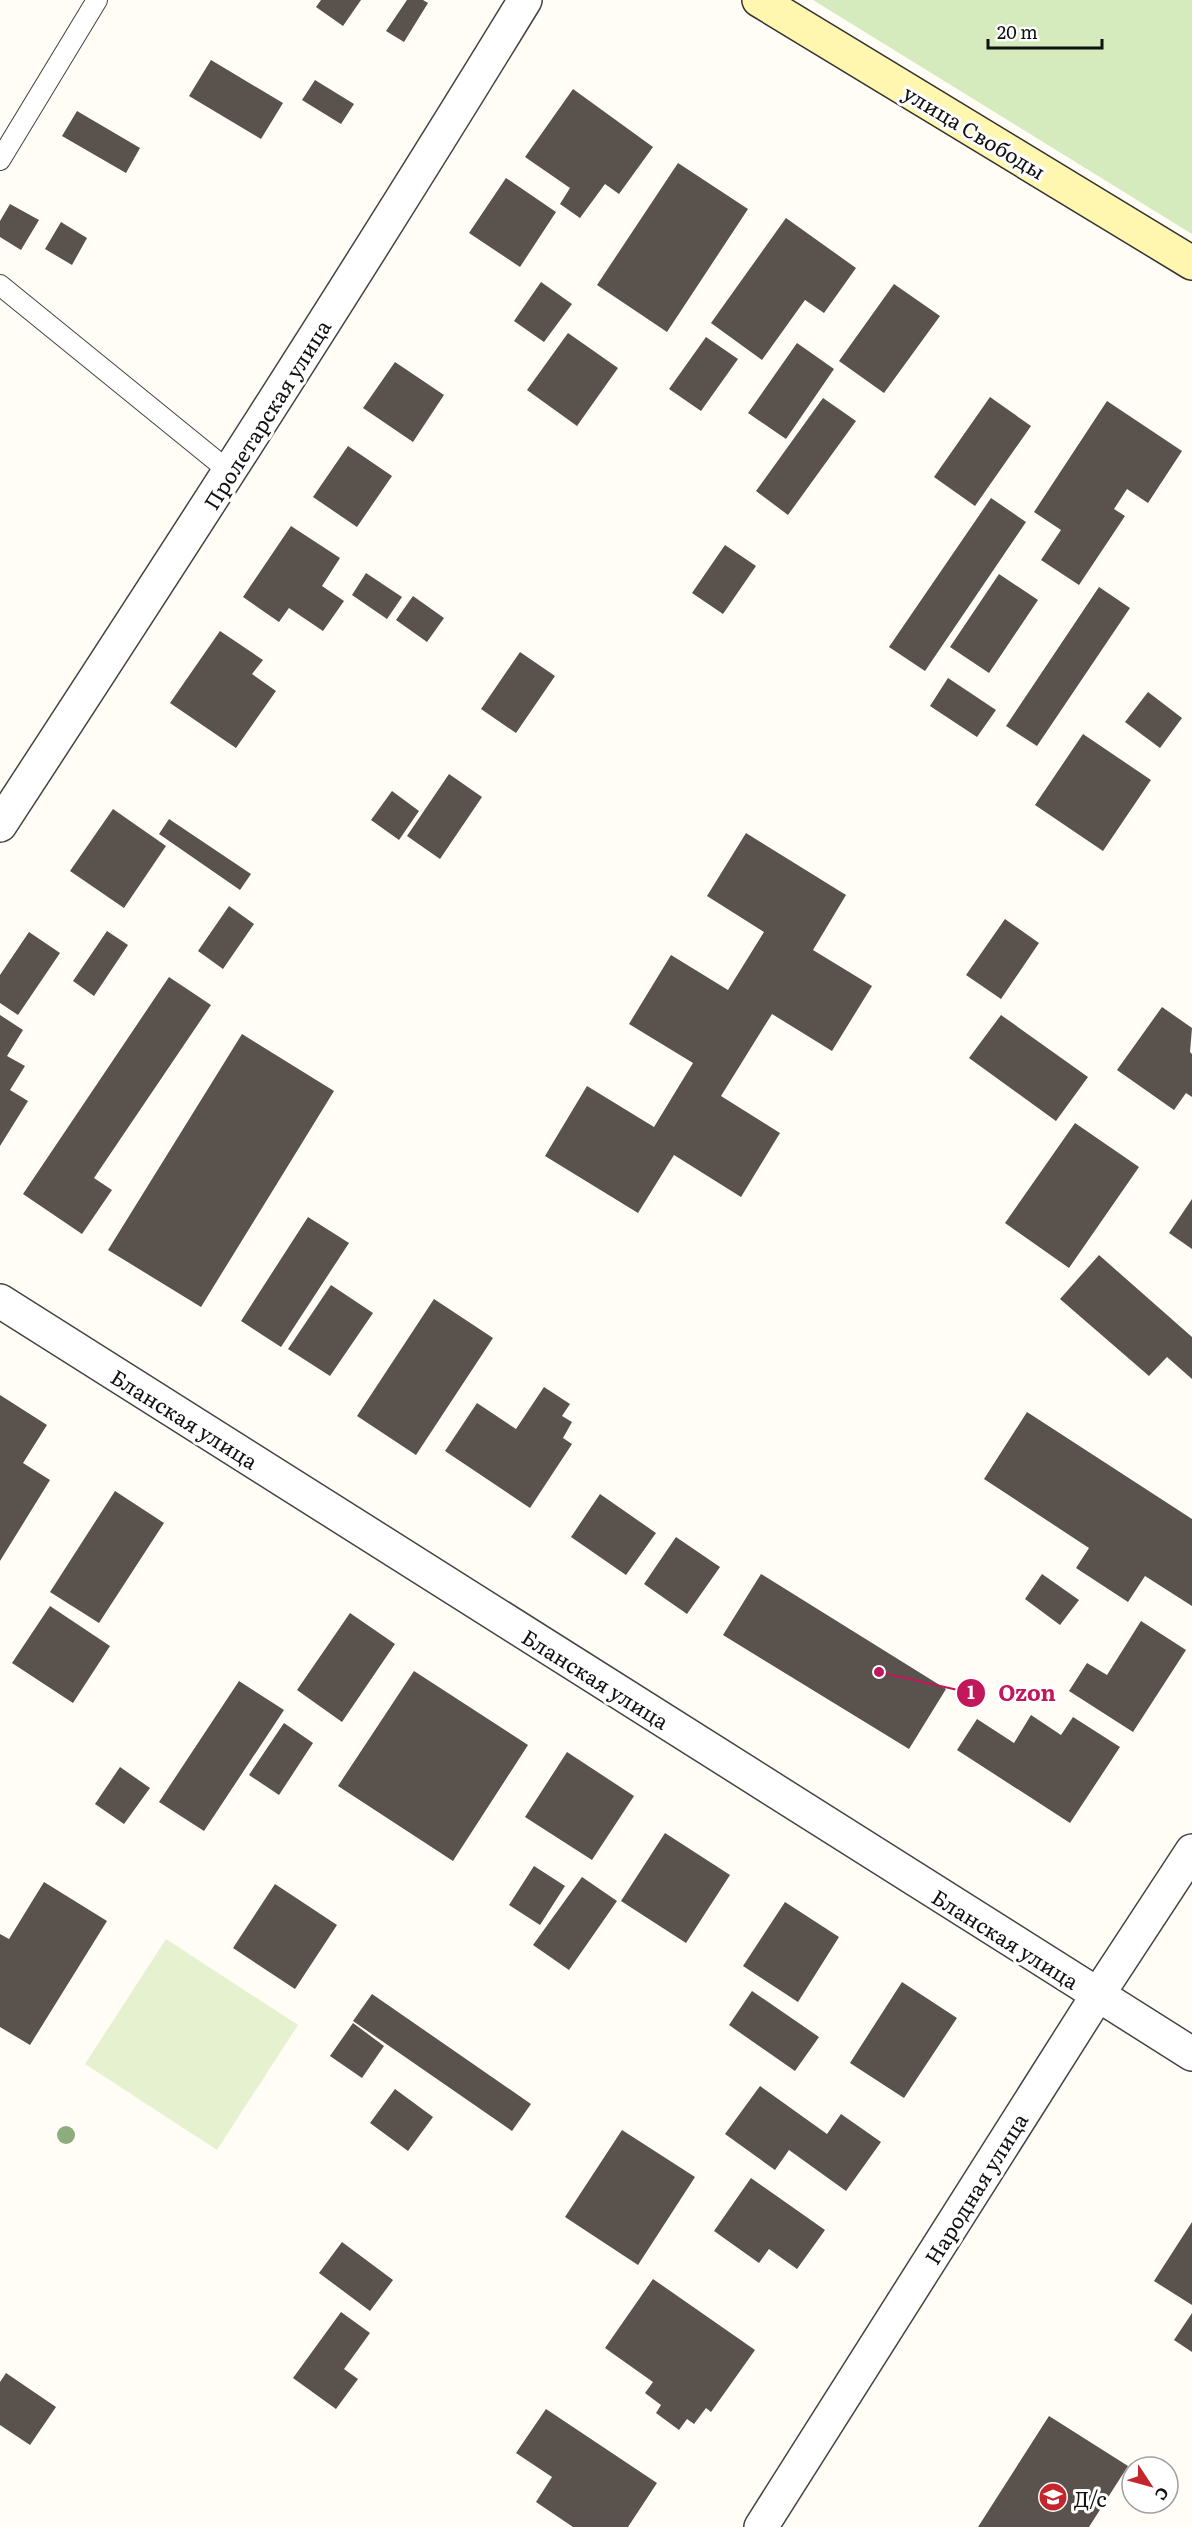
<svg xmlns="http://www.w3.org/2000/svg" width="1192" height="2527" viewBox="0 0 1192 2527" font-family="Literata,serif">
  <style>
    .green { fill: #d5ebbd }
    .pitch { fill: #e6f2cf }
    .building { fill: #5a524d }
    .lines { fill: none; stroke-linecap: round; stroke-linejoin: round }
    .service-casing { stroke: #444; stroke-width: 22 }
    .minor-casing { stroke: #444; stroke-width: 36 }
    .tertiary-casing { stroke: #444; stroke-width: 36 }
    .secondary-casing { stroke: #333; stroke-width: 36 }
    .service { stroke: #fff; stroke-width: 20 }
    .minor { stroke: #fff; stroke-width: 33 }
    .tertiary { stroke: #fff; stroke-width: 33 }
    .secondary { stroke: #fff6b0; stroke-width: 33 }
    .tree { fill: #8dad7f }
    .labels { text-anchor: middle; dominant-baseline: central; stroke-width: 6; stroke-linejoin: round; paint-order: stroke }
    .street-label { font-size: 21px; fill: #111; stroke: #fff }
    .poi-label { font-size: 21px; fill: #111; stroke: #fff; text-anchor: start }
    .leader { fill: none; stroke: #c2185b; stroke-width: 2 }
    .callout-dot { fill: #c2185b; stroke: #fff; stroke-width: 2 }
    .mark-label { font-size: 18px; text-anchor: middle; font-weight: bold; fill: #fff }
    .callout-label { font-size: 22px; text-anchor: middle; font-weight: bold; fill: #c2185b; stroke: #fff; stroke-width: 6; stroke-linejoin: round; paint-order: stroke }
  </style>
  <rect width="100%" height="100%" fill="#fffdf5"/>
  <path class="green" d="M813,0H1192V234Z"/>
  <path class="pitch" d="M166,1939L298,2025L217,2150L85,2064Z"/>
  <path class="building" d="M321,0H361L343,26L316,7Z
    M407,0H423L428,3L404,42L386,31Z
    M211,60L283,103L261,139L189,96Z
    M315,80L354,104L341,124L302,100Z
    M573,89L653,147L619,194L605,184L580,218L560,204L570,188L525,157Z
    M77,111L140,148L126,173L62,136Z
    M678,163L748,209L667,332L597,285Z
    M506,178L556,212L520,267L469,233Z
    M10,204L39,220L21,250L0,237V221Z
    M786,218L856,268L824,313L805,300L762,360L711,323Z
    M61,222L87,238L72,265L45,249Z
    M541,282L572,304L544,342L514,321Z
    M894,284L940,316L884,393L839,361Z
    M568,333L618,368L577,426L527,390Z
    M706,337L738,359L701,411L669,389Z
    M797,343L834,369L786,439L748,413Z
    M395,362L444,395L413,442L363,408Z
    M990,397L1031,426L975,506L934,477Z
    M823,398L856,421L788,515L756,491Z
    M1107,401L1182,451L1148,503L1127,489L1114,509L1125,516L1079,585L1041,560L1061,530L1034,512Z
    M348,446L392,476L357,527L313,497Z
    M991,498L1026,522L925,671L889,647Z
    M291,526L340,558L322,586L344,601L323,631L289,608L279,622L243,597Z
    M725,545L756,566L723,614L692,593Z
    M366,573L402,597L387,619L352,595Z
    M999,574L1038,600L989,673L950,647Z
    M1099,587L1130,608L1037,746L1006,726Z
    M413,596L444,618L427,642L396,620Z
    M220,631L263,660L252,674L276,691L236,748L170,703Z
    M520,652L555,676L516,733L481,709Z
    M948,678L996,710L977,737L930,706Z
    M1148,692L1182,718L1160,748L1125,722Z
    M1083,734L1151,780L1103,851L1035,805Z
    M449,774L482,797L440,859L407,836Z
    M392,791L419,811L399,840L371,820Z
    M113,809L166,846L124,908L70,871Z
    M169,819L251,874L240,890L159,834Z
    M746,833L846,895L813,950L872,986L832,1051L772,1014L721,1096L780,1133L741,1197L674,1155L638,1213L545,1156L587,1086L654,1127L693,1063L629,1024L671,955L728,990L764,932L707,896Z
    M229,906L254,924L223,969L198,951Z
    M1005,919L1039,943L1001,999L966,975Z
    M107,931L128,945L94,996L73,981Z
    M29,932L60,953L18,1015L0,1003V975Z
    M169,977L211,1005L94,1178L112,1190L82,1234L23,1194Z
    M1162,1007L1192,1028L1190,1052L1192,1054V1097L1186,1093L1174,1110L1117,1070Z
    M0,1015L23,1030L7,1056L25,1066L10,1090L28,1101L0,1146Z
    M1001,1015L1088,1077L1056,1121L969,1058Z
    M242,1034L334,1091L201,1307L108,1250Z
    M1075,1123L1139,1167L1069,1268L1005,1223Z
    M1192,1199V1249L1169,1233Z
    M308,1217L349,1243L281,1347L241,1321Z
    M1099,1255L1192,1337V1379L1167,1357L1149,1376L1060,1299Z
    M331,1285L373,1313L330,1376L288,1349Z
    M434,1299L493,1338L416,1455L357,1416Z
    M544,1387L570,1404L562,1416L572,1422L563,1438L572,1444L530,1508L445,1451L477,1403L516,1429Z
    M0,1395L47,1425L23,1463L50,1480L0,1561Z
    M1027,1412L1192,1519V1606L1145,1576L1128,1602L1076,1568L1089,1548L984,1479Z
    M115,1491L164,1523L99,1623L50,1592Z
    M600,1494L656,1533L626,1575L571,1537Z
    M676,1537L720,1567L687,1614L644,1584Z
    M761,1574L946,1689L909,1749L723,1635Z
    M1042,1574L1079,1600L1060,1625L1025,1599Z
    M50,1606L110,1646L73,1703L12,1663Z
    M350,1613L395,1644L342,1722L297,1690Z
    M1141,1621L1186,1650L1133,1732L1069,1691L1087,1663L1107,1675Z
    M414,1671L528,1745L453,1861L338,1786Z
    M239,1681L284,1710L204,1831L159,1802Z
    M1031,1715L1061,1735L1073,1717L1120,1747L1070,1823L957,1750L977,1719L1014,1743Z
    M284,1723L313,1743L279,1795L249,1775Z
    M567,1752L634,1796L592,1860L525,1817Z
    M120,1767L150,1788L124,1824L95,1804Z
    M665,1833L730,1875L686,1943L621,1901Z
    M534,1866L565,1886L540,1925L509,1905Z
    M582,1877L617,1901L569,1970L533,1945Z
    M44,1882L107,1921L30,2045L0,2027V1934L9,1939Z
    M275,1884L337,1925L295,1989L233,1948Z
    M785,1902L839,1937L798,2002L743,1966Z
    M902,1982L957,2018L904,2098L850,2063Z
    M752,1991L819,2037L795,2071L729,2025Z
    M372,1994L531,2104L512,2131L353,2021Z
    M353,2023L384,2046L362,2078L330,2056Z
    M760,2086L827,2134L841,2114L881,2142L846,2191L789,2150L775,2170L725,2134Z
    M395,2089L433,2117L408,2151L370,2123Z
    M622,2130L695,2177L638,2265L565,2217Z
    M751,2178L825,2230L797,2269L769,2249L759,2263L714,2231Z
    M1192,2222V2305L1154,2281Z
    M342,2242L393,2280L370,2311L319,2273Z
    M653,2279L755,2350L711,2412L706,2408L694,2424L687,2419L679,2430L656,2413L661,2405L645,2393L653,2382L605,2348Z
    M341,2312L370,2333L344,2369L358,2379L336,2409L293,2378Z
    M1192,2313V2352L1174,2340Z
    M6,2373L56,2407L30,2445L0,2425V2382Z
    M546,2409L657,2483L628,2527H573L536,2502L552,2477L516,2453Z
    M1049,2416L1128,2466L1089,2527H978Z"/>
  <g class="lines">
    <g class="service-casing">
      <path id="service" d="M0,160L97,0
        M0,285L230,472"/>
    </g>
    <g class="minor-casing">
      <path id="minor" d="M0,1301L1192,2054"/>
    </g>
    <g class="tertiary-casing">
      <path id="tertiary" d="M0,825C178,552 355,278 525,0
        M761,2527L1097,1996L1192,1851"/>
    </g>
    <g class="secondary-casing">
      <path id="secondary" d="M759,0L1192,263"/>
    </g>
    <use href="#service" class="service"/>
    <use href="#minor" class="minor"/>
    <use href="#tertiary" class="tertiary"/>
    <use href="#secondary" class="secondary"/>
  </g>
  <circle class="tree" cx="66" cy="2135" r="9"/>
  <defs>
    <g id="school-disc" transform="scale(1.5)"><circle r="9.5" fill="#c4262e" stroke="#fff"/><path d="M0-5L7-2L0 1L-7-2ZM-4 1L0 2.5L4 1V4Q0 6-4 4Z" fill="#fff"/></g>
  </defs>
  <g fill-rule="evenodd">
    <use href="#school-disc" x="1053" y="2497"/>
  </g>
  <g class="labels">
    <g class="street-label">
      <text transform="translate(975 131) rotate(31)">улица Свободы</text>
      <text transform="translate(266 414) rotate(-58)">Пролетарская улица</text>
      <text transform="translate(185 1418) rotate(32)">Бланская улица</text>
      <text transform="translate(596 1678) rotate(32)">Бланская улица</text>
      <text transform="translate(1006 1938) rotate(32)">Бланская улица</text>
      <text transform="translate(975 2188) rotate(-58)">Народная улица</text>
    </g>
    <g class="poi-label">
      <text x="1074" y="2497">Д/с</text>
    </g>
  </g>
  <path class="leader" d="M879 1672L971 1693"/>
  <g class="callout-dot">
    <circle cx="879" cy="1672" r="6"/>
    <circle cx="971" cy="1693" r="15"/>
  </g>
  <g class="mark-label">
    <text x="971" y="1699">1</text>
  </g>
  <g class="callout-label">
    <text x="1027" y="1701">Ozon</text>
  </g>
  <g transform="translate(1150 2485) rotate(126)"><circle r="28" fill="#ffffff" stroke="#a0a0a0" stroke-width="1.5"/>
  <path d="M0-4.5L10 22L0 15L-10 22Z" fill="#c4262e"/>
  <text y="-9" font-size="16" font-weight="bold" text-anchor="middle" fill="#111111">С</text>
  </g>
  <path d="M988 39v9h114v-9" fill="none" stroke="#111111" stroke-width="3"/>
  <text x="997" y="39" font-size="18" fill="#111111" stroke="#ffffff" stroke-width="4.5" paint-order="stroke">20 m</text>
</svg>
